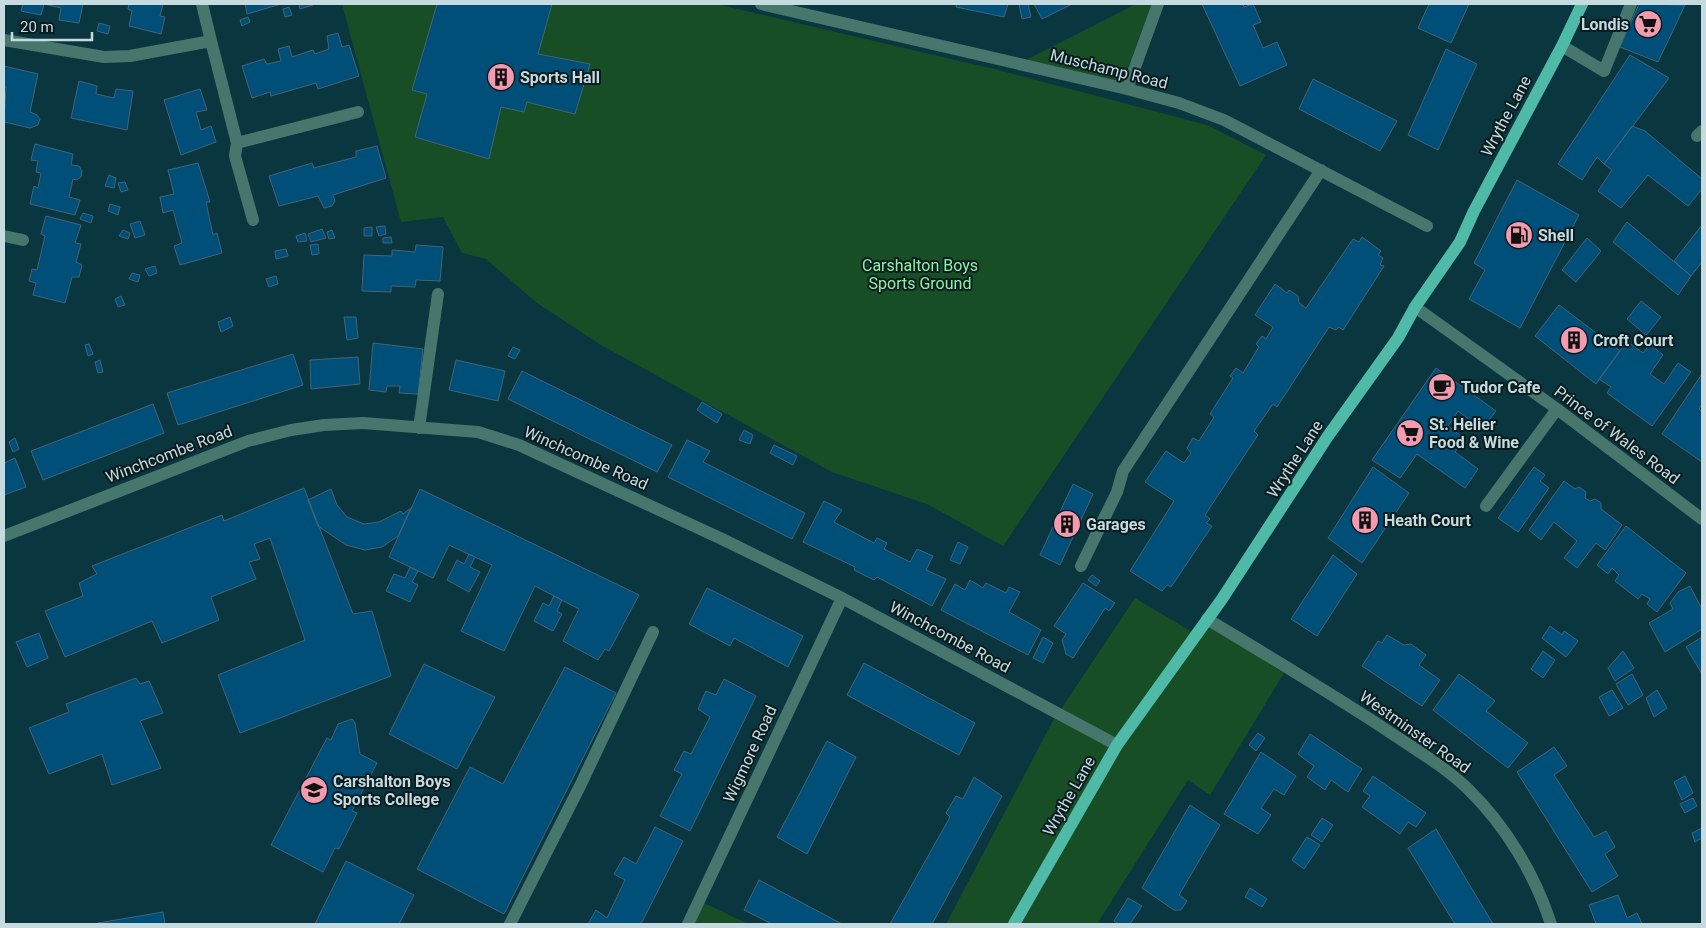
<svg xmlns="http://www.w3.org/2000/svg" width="1706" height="928" viewBox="0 0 1706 928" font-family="Roboto,sans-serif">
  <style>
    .green { fill: #174e26 }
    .building { fill: #004f79; stroke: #456277 }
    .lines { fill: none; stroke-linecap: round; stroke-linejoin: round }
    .minor { stroke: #46766c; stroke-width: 12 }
    .major { stroke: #4ebaa7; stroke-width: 12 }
    .labels { text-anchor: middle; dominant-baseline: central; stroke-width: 4; stroke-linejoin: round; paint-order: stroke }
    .poi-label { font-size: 16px; font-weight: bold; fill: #c5dbdf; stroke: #0a1c1f; text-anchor: start }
    .street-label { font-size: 16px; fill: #c5dbdf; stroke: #0a1c1f }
    .park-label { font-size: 16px; fill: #8af3a0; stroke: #0a1c1f }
  </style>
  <rect width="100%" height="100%" fill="#0a373f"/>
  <path class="green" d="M342,4H716L998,70L1207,125L1266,155L1003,546L927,504L832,472L601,345L537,303L486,259L462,253L443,217L401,222Z
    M1136,4H1152L1122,82L1026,60Z
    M1135,598L1192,632L1116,742L1059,712Z
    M1209,625L1284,673L1210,795L1188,780L1097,924H1016L1120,751Z
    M1057,713L1115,746L1012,924H946Z
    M702,902L748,924H693Z"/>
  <path class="building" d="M23,4H83L79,23L59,20L61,8L44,4L41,15L21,11Z
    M129,4H163L160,16L165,17L161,34L129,26L132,11L128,9Z
    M245,4H281L247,14Z
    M312,4L313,5L300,9L299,5Z
    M437,4H552L538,54L590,64L575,114L527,102L524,112L501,107L489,159L415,137L427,94L412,90Z
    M957,4H1008L1004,17L956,7Z
    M1019,4H1028L1031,17L1022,19Z
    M1034,4H1072L1042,19Z
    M1202,4H1243L1244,7L1253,4L1261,22L1253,25L1263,48L1277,42L1287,65L1240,86Z
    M1429,4H1469L1451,43L1418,28Z
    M1639,4L1685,5L1658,62L1620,47Z
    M289,7L292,15L285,17L283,9Z
    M248,17L250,22L242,26L240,20Z
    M99,23L110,26L108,34L97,31Z
    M338,33L342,47L349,45L359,76L318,89L316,83L271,96L270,92L252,98L242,66L264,59L267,64L281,61L278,49L289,46L292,57L313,50L315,54L329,49L327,36Z
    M1446,49L1477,64L1438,150L1408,135Z
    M1630,55L1669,78L1604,164L1597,157L1582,180L1558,164Z
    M4,66L38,74L30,112L37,115L40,119L38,125L30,128L4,122L6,87L4,86Z
    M1313,79L1397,121L1380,151L1299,109Z
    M79,81L97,86L96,94L114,98L116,89L133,91L127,130L71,118Z
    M200,89L207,110L196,112L201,130L211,126L216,142L181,155L164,100Z
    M1632,126L1645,131L1702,179V189L1688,206L1648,175L1621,208L1598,191L1612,170L1604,164Z
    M35,144L73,154L71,165L79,166L82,171L81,177L76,180L73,179L69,197L80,200L75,215L30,204L34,186L38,188L41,173L36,172L38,161L31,160Z
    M377,146L386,178L333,195L335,201L332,206L324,208L318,196L279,206L269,176L312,163L314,168L356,157V151Z
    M198,163L210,202H206L213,235L217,233L222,253L180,265L174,246L182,243L173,210L163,213L160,197L174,194L168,170Z
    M109,175L116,178L114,188L105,186Z
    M1517,180L1579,215L1520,328L1469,299L1485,270L1474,263Z
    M125,182L128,190L121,192L118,183Z
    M110,204L120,207L118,215L108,211Z
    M83,213L93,216L91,223L80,219Z
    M46,216L81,225L75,243L81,244L76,262L82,265L79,277H72L65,303L33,295L36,283L29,281L32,269L37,270L45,236L41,234Z
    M140,221L145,235L135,238L130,224Z
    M1627,222L1691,276L1678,295L1613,242Z
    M1702,225V262L1691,276L1674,261Z
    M385,226L386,234L379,236L376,227Z
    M372,227V236H364V228Z
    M322,229L326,238L311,242L308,234Z
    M123,230L130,233L128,239L119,236Z
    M332,230L335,238L329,239L327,232Z
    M305,233L307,241L298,242L296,236Z
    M391,237L392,243H383V238Z
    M1362,237L1381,251L1378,255L1383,258L1380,265L1384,266L1343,330L1339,327L1336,330L1329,327L1277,407L1273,404L1254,431L1258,435L1205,515L1210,519L1206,523L1212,526L1171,587L1167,585L1162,591L1130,571L1174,501L1145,482L1166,451L1184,463L1191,453L1187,448L1193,438L1199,441L1214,417L1210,414L1233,378L1230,376L1236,368L1243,373L1259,347L1256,344L1262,336L1266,339L1273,327L1255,315L1275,284L1287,293L1289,290L1298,296L1299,303L1306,308L1353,239L1359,242Z
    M1587,238L1601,251L1576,282L1562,270Z
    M318,244L319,254L312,255L310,245Z
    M416,245L443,247L440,281L416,280L415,287L391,286V292L362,291L364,255L392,256V250L415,252Z
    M286,249L288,256L276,259L275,251Z
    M155,266L157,273L149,276L145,269Z
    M132,273L140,275L138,282L129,279Z
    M276,276L278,284L269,287L266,279Z
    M121,296L125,305L118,307L115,299Z
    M1641,301L1661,317L1646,335L1627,319Z
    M1559,305L1620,351L1596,384L1535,336Z
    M230,317L233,326L221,332L218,322Z
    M344,317H356L358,338L347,340Z
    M1627,341L1643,353L1650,344L1663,355L1650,374L1664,384L1678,363L1691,372L1652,426L1607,393L1611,387L1599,379Z
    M373,343L423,349L418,394L399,393L400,386H387L386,392L369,390Z
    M89,344L93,354L88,356L85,345Z
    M513,347L520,350L515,359L508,356Z
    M293,354L303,385L178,425L167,393Z
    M358,357L360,384L311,389L310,360Z
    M100,360L103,372L98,373L95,362Z
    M456,360L505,371L498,401L449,390Z
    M1436,368L1496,411L1482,430L1458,411L1448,426L1465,439L1455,452L1478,469L1465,488L1417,454L1400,478L1372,460Z
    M522,371L672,445L657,472L508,399Z
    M1702,374V404L1699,409L1702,412V462L1662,434Z
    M702,402L722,414L717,423L697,410Z
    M153,404L164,433L43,480L31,451Z
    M744,430L753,435L750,444L739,440Z
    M15,438L19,449L13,452L9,442Z
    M687,440L710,451L703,462L805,513L792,539L668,477Z
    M774,445L797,456L793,465L770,453Z
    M15,458L26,487L4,495V463Z
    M1373,467L1409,493L1362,563L1328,538Z
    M1534,467L1545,475L1540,481L1549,488L1518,532L1498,518Z
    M1564,481L1575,489L1579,487L1586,492L1585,498L1590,501L1595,499L1601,503V509L1622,525L1605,550L1596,543L1577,568L1564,558L1577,541L1554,522L1541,540L1529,530Z
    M1073,484L1093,494L1060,565L1040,555Z
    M304,488L353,614L372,611L391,676L240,733L218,675L305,640L270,538L254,544L260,559L249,562L256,579L211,597L219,620L162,643L152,621L65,657L45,611L83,596L79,583L97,574L92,566L222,515L224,521Z
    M331,489L337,505L347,517L364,524L379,522L401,511L403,514L411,508L398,536L382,547L365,550L346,545L318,526L308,500Z
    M420,489L639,595L609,651L605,649L598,660L563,641L579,609L535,586L504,651L461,631L492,565L449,545L433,578L389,557Z
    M824,501L842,510L834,522L874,543L877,538L887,543L884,549L910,562L917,549L933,556L926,570L946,579L932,606L877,577L874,580L854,570L855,567L803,542Z
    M1626,526L1686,573L1657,612L1647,604L1650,599L1642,594L1638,599L1615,581L1619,575L1612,568L1608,574L1597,565Z
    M958,542L968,547L960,564L950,560Z
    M469,554L475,557L470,567L480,572L469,592L447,580L457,560L464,564Z
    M1333,555L1357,574L1317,636L1291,619Z
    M410,567L418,571L412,582L418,585L410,602L386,591L394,574L405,578Z
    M1092,575L1100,581L1096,586L1088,580Z
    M970,580L983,588L986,583L1006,593L1009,587L1020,592L1009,612L1041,630L1028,655L941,610L955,584L965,590Z
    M1083,583L1115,603L1109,611L1105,608L1073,658L1066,654L1062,640L1066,634L1054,626Z
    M1690,586L1702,609V629L1665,652L1649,623L1673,609L1670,603L1678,592Z
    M707,588L803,636L788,667L734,638L730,646L689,624Z
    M554,596L562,600L557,611L562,614L553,631L534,621L543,603L549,606Z
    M1550,626L1562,635L1564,631L1578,641L1566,657L1542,638Z
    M39,633L48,658L27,667L16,642Z
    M1387,635L1404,645L1411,644L1426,655L1419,665L1440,680L1422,706L1362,666L1378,641L1382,643Z
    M1043,637L1053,643L1043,663L1033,658Z
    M1702,637V674L1686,647Z
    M1543,651L1555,660L1543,678L1531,669Z
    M1623,651L1634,668L1615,681L1608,668Z
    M864,663L975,723L959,755L847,695Z
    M424,664L495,697L457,769L389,734Z
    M565,667L616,693L504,914L417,869L470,767L503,784Z
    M1459,674L1495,701L1486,711L1528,743L1508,768L1433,710Z
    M1632,674L1643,695L1628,705L1616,684Z
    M136,678L140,684L149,681L163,713L140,721L161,768L112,785L102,754L49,774L29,728L69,712L66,704Z
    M724,679L756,696L690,831L660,816L682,774L674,770L684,751L691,754L710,717L698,709L706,691L716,695Z
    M1612,690L1623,708L1609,716L1599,697Z
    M1657,690L1667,708L1654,717L1646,698Z
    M352,719L355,723L360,754L377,763L352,811L357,813L339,849L335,848L323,872L271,845L327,738L331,740L338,724Z
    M1258,733L1265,738L1256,751L1249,745Z
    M1310,734L1362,769L1348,792L1331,780L1325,790L1307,777L1314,766L1298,754Z
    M827,741L856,757L807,854L777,837Z
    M1554,747L1567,766L1554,775L1594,837L1606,831L1615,847L1605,854L1618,876L1592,892L1517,772Z
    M1261,752L1296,776L1284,795L1274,789L1261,808L1271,815L1258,834L1224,814Z
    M1373,776L1426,813L1416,827L1408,822L1400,834L1362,807L1370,796L1363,791Z
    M1685,776L1693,793L1682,800L1674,782Z
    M974,777L1002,796L932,924H890L950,817L946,813L956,796L963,799Z
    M1693,798L1697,806L1685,813L1680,804Z
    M1190,805L1220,825L1179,895L1187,901L1181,910H1174L1142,888Z
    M1322,818L1333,825L1322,842L1311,835Z
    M655,827L683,841L641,924H588L596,910L607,918L625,880L614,874L624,857L636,864Z
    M1702,828V838L1695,842L1692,833Z
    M1436,829L1493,924H1455L1408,848Z
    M1307,837L1320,845L1304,869L1292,860Z
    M346,861L414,895L399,924H315Z
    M759,880L842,924H772L744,910Z
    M1250,888L1267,899L1262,907L1245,897Z
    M1618,895L1627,918L1637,913L1642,924H1596L1589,905Z
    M1128,898L1142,906L1130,924H1119L1114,921Z
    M163,912L165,924L98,923Z"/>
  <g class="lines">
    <path class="minor" d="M202,4L211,41
      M761,4L1127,89L1179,103L1224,120L1427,226
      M4,40L104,57L130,56L211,41L237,143L358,112
      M1562,46L1604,71L1631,4
      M1127,89L1158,4
      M1697,136L1702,131
      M237,143L235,156L253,220
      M4,236L23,240
      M1415,307L1557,409L1702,519
      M419,428L438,294
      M1486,506L1557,409
      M4,536L248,441L291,430L324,425L363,423L478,432L519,445L722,539L842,598L1117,745
      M1081,566L1117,492L1123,471L1321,170
      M1207,619C1267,655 1327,691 1385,729C1413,748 1444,766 1468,789C1506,826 1535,875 1551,924
      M510,924L580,786L653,632
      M688,924L842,598"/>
    <path class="major" d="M1014,924L1117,745L1222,599L1328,436L1398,338L1415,307L1460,242L1474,211L1562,46L1582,4"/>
  </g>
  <defs>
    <g id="supermarket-disc" transform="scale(1.4375)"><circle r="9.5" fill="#f29ab0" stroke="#0a1c1f"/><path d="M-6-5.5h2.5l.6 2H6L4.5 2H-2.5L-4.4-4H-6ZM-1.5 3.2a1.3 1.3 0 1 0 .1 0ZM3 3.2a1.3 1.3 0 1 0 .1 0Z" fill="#111"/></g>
    <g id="building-disc" transform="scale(1.4375)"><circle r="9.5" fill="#f29ab0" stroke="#0a1c1f"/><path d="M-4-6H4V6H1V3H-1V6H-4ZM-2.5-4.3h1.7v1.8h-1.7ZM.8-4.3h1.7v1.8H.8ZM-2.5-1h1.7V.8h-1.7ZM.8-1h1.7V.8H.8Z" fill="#111"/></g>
    <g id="fuel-disc" transform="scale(1.4375)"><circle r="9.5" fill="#f29ab0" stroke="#0a1c1f"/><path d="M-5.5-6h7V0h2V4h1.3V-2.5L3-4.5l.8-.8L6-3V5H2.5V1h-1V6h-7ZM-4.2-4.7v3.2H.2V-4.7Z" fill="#111"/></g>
    <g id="cafe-disc" transform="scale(1.4375)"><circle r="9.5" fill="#f29ab0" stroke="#0a1c1f"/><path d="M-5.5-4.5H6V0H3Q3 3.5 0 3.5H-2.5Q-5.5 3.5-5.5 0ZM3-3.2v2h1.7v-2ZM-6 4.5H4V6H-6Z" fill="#111"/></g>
    <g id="school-disc" transform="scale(1.4375)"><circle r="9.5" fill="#f29ab0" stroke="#0a1c1f"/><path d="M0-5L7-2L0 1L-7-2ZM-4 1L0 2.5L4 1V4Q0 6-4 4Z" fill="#111"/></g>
  </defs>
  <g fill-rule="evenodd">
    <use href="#supermarket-disc" x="1648" y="24"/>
    <use href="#building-disc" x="501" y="77"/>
    <use href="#fuel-disc" x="1519" y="235"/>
    <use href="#building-disc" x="1574" y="340"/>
    <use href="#cafe-disc" x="1442" y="387"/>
    <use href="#supermarket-disc" x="1410" y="433"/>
    <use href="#building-disc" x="1365" y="520"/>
    <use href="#building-disc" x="1067" y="524"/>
    <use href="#school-disc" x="314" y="790"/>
  </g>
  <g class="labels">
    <g class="poi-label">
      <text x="1629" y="24" text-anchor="end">Londis</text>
      <text x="520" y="77">Sports Hall</text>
      <text x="1538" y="235">Shell</text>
      <text x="1593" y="340">Croft Court</text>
      <text x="1461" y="387">Tudor Cafe</text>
      <text x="1429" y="424">St. Helier<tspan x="1429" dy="18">Food &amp; Wine</tspan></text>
      <text x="1384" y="520">Heath Court</text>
      <text x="1086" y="524">Garages</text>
      <text x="333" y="781">Carshalton Boys<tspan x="333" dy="18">Sports College</tspan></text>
    </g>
    <g class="street-label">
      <text transform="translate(1109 69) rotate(14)">Muschamp Road</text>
      <text transform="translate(1506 116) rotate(-62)">Wrythe Lane</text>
      <text transform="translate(1617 435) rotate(37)">Prince of Wales Road</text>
      <text transform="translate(169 454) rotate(-21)">Winchcombe Road</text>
      <text transform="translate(586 458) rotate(24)">Winchcombe Road</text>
      <text transform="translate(1295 459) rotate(-57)">Wrythe Lane</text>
      <text transform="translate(950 637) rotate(28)">Winchcombe Road</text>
      <text transform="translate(1415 732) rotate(35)">Westminster Road</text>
      <text transform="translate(750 754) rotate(-65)">Wigmore Road</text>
      <text transform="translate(1069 796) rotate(-60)">Wrythe Lane</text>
    </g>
    <g class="park-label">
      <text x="920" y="265">Carshalton Boys<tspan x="920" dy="18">Sports Ground</tspan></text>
    </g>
  </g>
  <rect width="1706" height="928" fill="none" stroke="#c5dbdf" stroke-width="10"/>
  <path d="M12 32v8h80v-8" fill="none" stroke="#c5dbdf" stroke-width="2.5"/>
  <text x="20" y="32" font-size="15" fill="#c5dbdf" stroke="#0a1c1f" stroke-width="4" paint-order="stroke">20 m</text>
</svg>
